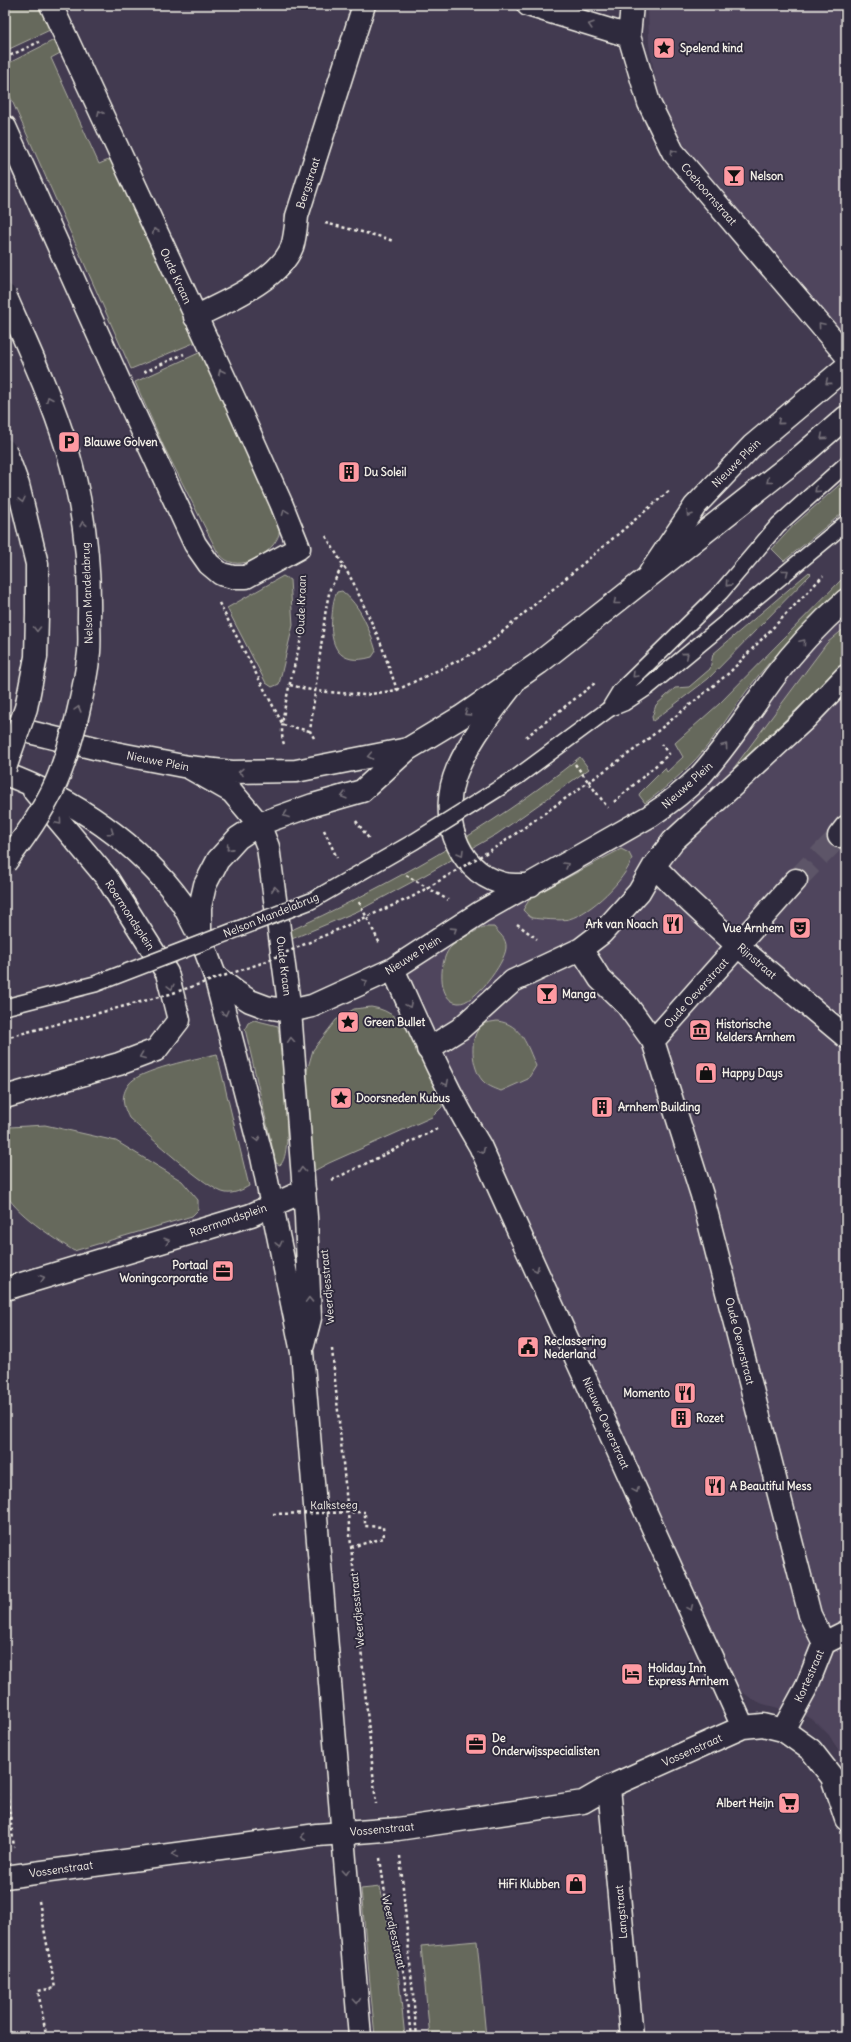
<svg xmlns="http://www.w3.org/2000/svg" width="851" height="2042" viewBox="0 0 851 2042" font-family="Delius,sans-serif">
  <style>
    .built { fill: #4f455d }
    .green { fill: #66695b; stroke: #adada2 }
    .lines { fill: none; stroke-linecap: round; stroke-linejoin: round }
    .pedestrian-tunnel { stroke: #5d5567; stroke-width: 22; stroke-dasharray: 22 11; stroke-linecap: butt }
    .service-casing { stroke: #f4f1e8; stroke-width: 18 }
    .pedestrian-casing { stroke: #f4f1e8; stroke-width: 25 }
    .minor-casing { stroke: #f4f1e8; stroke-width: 25 }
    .tertiary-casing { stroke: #f4f1e8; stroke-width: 25 }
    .primary-casing { stroke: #f4f1e8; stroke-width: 25 }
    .path { stroke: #f4f1e8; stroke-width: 2.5; stroke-dasharray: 3 3; stroke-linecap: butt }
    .service { stroke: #2f2a3d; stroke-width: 15 }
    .pedestrian { stroke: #2f2a3d; stroke-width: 22 }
    .minor { stroke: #2f2a3d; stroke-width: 22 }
    .tertiary { stroke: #2f2a3d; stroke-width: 22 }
    .primary { stroke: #2f2a3d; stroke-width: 22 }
    .service-bridge-casing { stroke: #f4f1e8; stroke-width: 18; stroke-linecap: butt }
    .primary-bridge-casing { stroke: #f4f1e8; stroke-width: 25; stroke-linecap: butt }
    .path-bridge { stroke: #f4f1e8; stroke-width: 2.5; stroke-dasharray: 3 3; stroke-linecap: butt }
    .service-bridge { stroke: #2f2a3d; stroke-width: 15 }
    .primary-bridge { stroke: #2f2a3d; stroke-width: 22 }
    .oneway { stroke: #747079 }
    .labels { text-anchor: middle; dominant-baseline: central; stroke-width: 4; stroke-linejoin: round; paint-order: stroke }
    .poi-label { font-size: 11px; font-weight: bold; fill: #f4f1e8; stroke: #2f2a3d; text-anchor: start }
    .street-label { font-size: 11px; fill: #f4f1e8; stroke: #2f2a3d }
  </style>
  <rect width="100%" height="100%" fill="#423a50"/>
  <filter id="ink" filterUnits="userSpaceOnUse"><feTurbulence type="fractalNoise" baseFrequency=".025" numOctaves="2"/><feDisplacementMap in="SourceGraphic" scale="8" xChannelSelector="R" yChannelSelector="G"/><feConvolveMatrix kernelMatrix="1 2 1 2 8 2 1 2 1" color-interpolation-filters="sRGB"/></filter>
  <g filter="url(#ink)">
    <path class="built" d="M648,5H846V336L700,170L686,149L658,95L649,44Z
      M846,616V1772L838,1750L829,1735L818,1724L805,1715L763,1704L752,1699L741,1691L734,1683L480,1124L471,1114L409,984L408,977L414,965L617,848L644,834L685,805L718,772L745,737L776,692L798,665Z"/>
    <path class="green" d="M5,5H41L52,29L5,51Z
      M56,39L62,52L51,58L99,164L111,159L196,342L131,369L5,85V65Z
      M201,352L275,515C276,520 280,529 279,534C274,552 244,571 226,560C223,558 219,554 217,551L164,447L135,382Z
      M846,479V510L784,561L772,549L795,524Z
      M809,572L811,574L708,679L653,721L652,717L656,705L675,688L689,687L710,669L713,654Z
      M846,575V584C816,614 785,643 758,676C741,697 727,720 711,741C693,765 670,785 645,803L639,795L640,793L665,768L667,772L683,757L675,743L719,704Z
      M283,576L290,580L293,625L279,684L272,687L266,683L227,608Z
      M342,591C361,606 369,628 376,651L372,657C338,667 329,645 332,616C333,607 333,599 337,592Z
      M846,627V663L733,769L827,643Z
      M580,757L589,769L497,834L425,875L358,911L287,941L283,934C388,886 489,830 580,757Z
      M621,849L629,853L632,859C625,880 591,913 569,919C563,921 539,919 532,918C529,917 526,913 523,910L531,897Z
      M483,927H494C499,934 507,938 506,948C505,963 474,1005 458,1003C436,1001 439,956 452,946C461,938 473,933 483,927Z
      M371,1007C411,1012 426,1064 441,1095L442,1107L432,1117L329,1163L312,1172L304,1081L313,1050L336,1020L354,1009Z
      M254,1020L278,1026C280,1049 296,1153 280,1165L276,1163L245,1029L248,1023Z
      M497,1021C522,1024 527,1046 536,1066L528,1079L501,1091C494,1088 487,1086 482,1080C472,1068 468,1037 482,1025C486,1022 492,1022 497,1021Z
      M217,1054L249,1186C242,1190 234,1194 226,1193C208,1191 146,1133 129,1118C123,1106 120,1096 129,1084C138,1070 199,1058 217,1054Z
      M45,1125L116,1141L182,1181L198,1200V1210L192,1216L74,1251C56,1239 12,1212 5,1191C2,1181 5,1142 5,1130L10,1127Z
      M380,1887L397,1963L405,2037H375L361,1889Z
      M477,1941L486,2037H430L421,1946Z"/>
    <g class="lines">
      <path class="pedestrian-tunnel" d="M796,880L839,836"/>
      <g class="service-casing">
        <path id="service" d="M609,709L620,691L721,592L778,525L846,464
          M609,709L624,703L648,687L846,523"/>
      </g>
      <g class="pedestrian-casing">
        <path id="pedestrian" d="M839,836L846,827
          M654,866C713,928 781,982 846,1037
          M796,880L653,1041L702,1195L810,1615L824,1643
          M581,949L600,979L627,1005L653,1041
          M428,1049L460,1029L513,981L581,949L602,933L639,892L654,866L673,841L805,719L846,676
          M783,1730L806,1688L824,1643L846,1632"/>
      </g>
      <g class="minor-casing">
        <path id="minor" d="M528,5L629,36
          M632,5L629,36L649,103L673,152L846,355
          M5,127L120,383L195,544L209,564L221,574L233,577H246L299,548L281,503L238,407L51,5
          M195,317C225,302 279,280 292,247C295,238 296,226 297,216L364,5
          M513,684C492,711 471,738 457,770C439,812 454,869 501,883C510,886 522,885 531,885
          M393,969C420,1029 446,1090 480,1146L743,1727
          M215,976L236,992L250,1001L266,1007L290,1011L312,1006L393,969L481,912L650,816C668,804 685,791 700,776C728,745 751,709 775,676C796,648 820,623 846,600
          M5,1097L119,1064L156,1050L179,1020L167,973L107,878L34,791
          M5,1289L251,1215L304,1191
          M609,1787L632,2037
          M5,1877L317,1835L398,1829L583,1802L609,1787L743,1727L763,1725L783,1730L811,1750L832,1777L846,1819"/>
      </g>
      <g class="tertiary-casing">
        <path id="tertiary" d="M650,573L695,506L752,446L846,367"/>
      </g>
      <g class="primary-casing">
        <path id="primary" d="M5,726L115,753L188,767L232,772L296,771L408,749
          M188,767L232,792L259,824L268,847L290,1011L306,1217L310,1318L303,1345
          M5,774C73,799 139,843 182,903C188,913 193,925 199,935
          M360,2037L302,1352L262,1157L215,976L200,936V907L205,885L218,860L238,838L259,824L313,805L362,791L408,749L461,717L539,663L800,457L846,417"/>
      </g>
      <path class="path" d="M5,58L39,42
        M325,223L382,237L393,241
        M144,372L184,354
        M326,536L353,582L380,641L397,690
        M219,603L283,725L310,731
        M290,685L315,691L365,695L397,690L482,649L669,491
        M526,737L595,683
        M314,738L310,731L326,608L330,589L343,565
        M284,744C275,724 300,652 303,627C304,610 303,594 302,577
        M638,747L729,673L823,576
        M575,764L608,808
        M614,802L669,754L661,744
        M356,821L370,840
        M324,830L337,858
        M406,875L448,900
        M359,902L380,944
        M517,924L537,939
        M332,1180L437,1129
        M332,1349L376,1804
        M351,1547L384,1538L383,1527L365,1526V1512
        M7,1793L14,1847
        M400,1856L417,2037
        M380,1858L386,1901L404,1974L411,2037
        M39,1901L55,1988L38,1991L46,2034L48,2037"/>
      <use href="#service" class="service"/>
      <use href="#pedestrian" class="pedestrian"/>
      <use href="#minor" class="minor"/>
      <use href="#tertiary" class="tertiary"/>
      <use href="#primary" class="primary"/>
      <g class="service-bridge-casing">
        <path id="service-bridge" d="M5,1007L95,984L311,901L415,841L517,777L609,709"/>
      </g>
      <g class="primary-bridge-casing">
        <path id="primary-bridge" d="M5,295C27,345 51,396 67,449C83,503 90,560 89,616C89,628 90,640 89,652C85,689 73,738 60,773C49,803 25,837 5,863
          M5,450L18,485L37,564V614L36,657L26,708L5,768"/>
      </g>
      <path class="path-bridge" d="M5,1038L170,994L262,963L412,897L501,844L638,747
        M273,1514L365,1512"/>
      <use href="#service-bridge" class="service-bridge"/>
      <use href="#primary-bridge" class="primary-bridge"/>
    </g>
    <defs><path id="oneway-chevron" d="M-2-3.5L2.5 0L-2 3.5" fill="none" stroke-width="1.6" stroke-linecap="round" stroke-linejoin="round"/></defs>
    <g class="oneway">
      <use href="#oneway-chevron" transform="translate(591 25) rotate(-163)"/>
      <use href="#oneway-chevron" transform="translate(100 113) rotate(-115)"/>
      <use href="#oneway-chevron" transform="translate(673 152) rotate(-123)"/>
      <use href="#oneway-chevron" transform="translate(155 231) rotate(-115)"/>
      <use href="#oneway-chevron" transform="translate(821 325) rotate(-130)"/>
      <use href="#oneway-chevron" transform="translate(221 372) rotate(-115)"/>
      <use href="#oneway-chevron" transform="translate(828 382) rotate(140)"/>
      <use href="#oneway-chevron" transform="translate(49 399) rotate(-113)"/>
      <use href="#oneway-chevron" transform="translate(780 422) rotate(140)"/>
      <use href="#oneway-chevron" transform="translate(823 437) rotate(139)"/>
      <use href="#oneway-chevron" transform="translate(769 481) rotate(142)"/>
      <use href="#oneway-chevron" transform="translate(817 490) rotate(138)"/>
      <use href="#oneway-chevron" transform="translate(22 500) rotate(77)"/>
      <use href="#oneway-chevron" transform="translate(285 512) rotate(-111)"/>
      <use href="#oneway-chevron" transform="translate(689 514) rotate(124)"/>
      <use href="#oneway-chevron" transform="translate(83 524) rotate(-100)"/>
      <use href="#oneway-chevron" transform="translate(786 572) rotate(-38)"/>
      <use href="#oneway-chevron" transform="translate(728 584) rotate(132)"/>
      <use href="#oneway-chevron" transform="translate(616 602) rotate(141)"/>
      <use href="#oneway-chevron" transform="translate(37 629) rotate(91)"/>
      <use href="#oneway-chevron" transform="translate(803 642) rotate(-50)"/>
      <use href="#oneway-chevron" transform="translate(686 655) rotate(-40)"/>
      <use href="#oneway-chevron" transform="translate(635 675) rotate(135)"/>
      <use href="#oneway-chevron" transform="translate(78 709) rotate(-74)"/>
      <use href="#oneway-chevron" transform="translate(467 713) rotate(147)"/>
      <use href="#oneway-chevron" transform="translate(725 746) rotate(-54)"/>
      <use href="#oneway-chevron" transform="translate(370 756) rotate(169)"/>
      <use href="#oneway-chevron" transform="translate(241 772) rotate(179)"/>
      <use href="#oneway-chevron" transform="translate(344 796) rotate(164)"/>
      <use href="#oneway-chevron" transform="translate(286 815) rotate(160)"/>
      <use href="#oneway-chevron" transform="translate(59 822) rotate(50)"/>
      <use href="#oneway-chevron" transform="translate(111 832) rotate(35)"/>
      <use href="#oneway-chevron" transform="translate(229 848) rotate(132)"/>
      <use href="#oneway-chevron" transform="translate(461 853) rotate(59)"/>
      <use href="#oneway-chevron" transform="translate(566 865) rotate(-30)"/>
      <use href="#oneway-chevron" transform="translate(275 889) rotate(-97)"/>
      <use href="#oneway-chevron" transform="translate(454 930) rotate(-33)"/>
      <use href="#oneway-chevron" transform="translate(365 982) rotate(-23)"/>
      <use href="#oneway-chevron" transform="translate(171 987) rotate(76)"/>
      <use href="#oneway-chevron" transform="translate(409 1005) rotate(66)"/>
      <use href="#oneway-chevron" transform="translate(225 1013) rotate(76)"/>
      <use href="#oneway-chevron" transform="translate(291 1040) rotate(-93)"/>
      <use href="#oneway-chevron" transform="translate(142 1056) rotate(159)"/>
      <use href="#oneway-chevron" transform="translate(446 1083) rotate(63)"/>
      <use href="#oneway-chevron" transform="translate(257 1139) rotate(76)"/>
      <use href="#oneway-chevron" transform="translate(482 1151) rotate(65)"/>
      <use href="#oneway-chevron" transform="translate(302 1170) rotate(-95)"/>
      <use href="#oneway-chevron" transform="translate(167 1241) rotate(-17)"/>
      <use href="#oneway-chevron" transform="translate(279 1244) rotate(77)"/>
      <use href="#oneway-chevron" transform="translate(536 1269) rotate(66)"/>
      <use href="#oneway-chevron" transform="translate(42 1278) rotate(-17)"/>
      <use href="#oneway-chevron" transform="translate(309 1300) rotate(-92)"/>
      <use href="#oneway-chevron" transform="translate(636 1490) rotate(66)"/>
      <use href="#oneway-chevron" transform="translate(690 1608) rotate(66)"/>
      <use href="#oneway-chevron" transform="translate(303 1837) rotate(173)"/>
      <use href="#oneway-chevron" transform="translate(175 1854) rotate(172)"/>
      <use href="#oneway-chevron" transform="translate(346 1872) rotate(85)"/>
      <use href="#oneway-chevron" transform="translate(357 2001) rotate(85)"/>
    </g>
  </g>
  <defs>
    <g id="sight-square" transform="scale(1.15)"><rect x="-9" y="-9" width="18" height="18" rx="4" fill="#ff9aa2" stroke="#2f2a3d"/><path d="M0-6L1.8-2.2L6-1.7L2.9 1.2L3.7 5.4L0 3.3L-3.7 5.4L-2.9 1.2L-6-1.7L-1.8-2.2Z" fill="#111"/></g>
    <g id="bar-square" transform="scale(1.15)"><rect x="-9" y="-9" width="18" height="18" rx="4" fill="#ff9aa2" stroke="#2f2a3d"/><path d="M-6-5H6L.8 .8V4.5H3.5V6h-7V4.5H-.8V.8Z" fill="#111"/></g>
    <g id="parking-square" transform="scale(1.15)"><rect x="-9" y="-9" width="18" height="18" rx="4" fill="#ff9aa2" stroke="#2f2a3d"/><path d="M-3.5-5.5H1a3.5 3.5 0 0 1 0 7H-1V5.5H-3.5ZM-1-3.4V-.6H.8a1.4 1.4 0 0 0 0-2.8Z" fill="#111"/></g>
    <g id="building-square" transform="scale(1.15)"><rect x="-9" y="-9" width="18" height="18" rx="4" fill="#ff9aa2" stroke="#2f2a3d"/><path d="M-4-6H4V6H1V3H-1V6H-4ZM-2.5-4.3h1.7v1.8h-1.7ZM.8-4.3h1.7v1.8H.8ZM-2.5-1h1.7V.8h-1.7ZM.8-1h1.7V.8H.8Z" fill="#111"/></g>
    <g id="restaurant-square" transform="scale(1.15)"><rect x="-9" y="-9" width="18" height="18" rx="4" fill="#ff9aa2" stroke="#2f2a3d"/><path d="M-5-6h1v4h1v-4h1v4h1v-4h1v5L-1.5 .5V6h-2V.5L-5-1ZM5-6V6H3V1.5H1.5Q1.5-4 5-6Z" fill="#111"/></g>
    <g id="theatre-square" transform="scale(1.15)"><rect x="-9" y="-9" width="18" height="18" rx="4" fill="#ff9aa2" stroke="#2f2a3d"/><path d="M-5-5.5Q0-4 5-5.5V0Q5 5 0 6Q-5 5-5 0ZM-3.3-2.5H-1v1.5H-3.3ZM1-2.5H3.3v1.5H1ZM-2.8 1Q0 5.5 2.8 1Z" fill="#111"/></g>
    <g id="museum-square" transform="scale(1.15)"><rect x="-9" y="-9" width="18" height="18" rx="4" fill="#ff9aa2" stroke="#2f2a3d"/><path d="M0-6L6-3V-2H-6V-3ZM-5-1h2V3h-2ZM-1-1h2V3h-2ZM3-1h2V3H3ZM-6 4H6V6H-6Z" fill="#111"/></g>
    <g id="shop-square" transform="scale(1.15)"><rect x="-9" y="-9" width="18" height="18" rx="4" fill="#ff9aa2" stroke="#2f2a3d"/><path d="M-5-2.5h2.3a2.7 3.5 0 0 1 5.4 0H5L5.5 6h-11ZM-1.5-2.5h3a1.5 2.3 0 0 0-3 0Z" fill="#111"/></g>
    <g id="office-square" transform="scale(1.15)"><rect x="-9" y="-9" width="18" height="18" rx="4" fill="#ff9aa2" stroke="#2f2a3d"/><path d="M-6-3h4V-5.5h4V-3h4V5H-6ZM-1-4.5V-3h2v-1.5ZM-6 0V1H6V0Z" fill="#111"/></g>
    <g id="civic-square" transform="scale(1.15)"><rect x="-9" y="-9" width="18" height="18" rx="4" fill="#ff9aa2" stroke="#2f2a3d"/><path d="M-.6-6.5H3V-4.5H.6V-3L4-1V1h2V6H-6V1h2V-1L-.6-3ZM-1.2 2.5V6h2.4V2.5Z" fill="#111"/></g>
    <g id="hotel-square" transform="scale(1.15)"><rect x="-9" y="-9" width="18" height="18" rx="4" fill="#ff9aa2" stroke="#2f2a3d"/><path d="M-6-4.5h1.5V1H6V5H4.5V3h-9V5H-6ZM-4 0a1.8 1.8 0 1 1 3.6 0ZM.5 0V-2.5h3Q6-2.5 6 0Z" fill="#111"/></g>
    <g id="supermarket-square" transform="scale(1.15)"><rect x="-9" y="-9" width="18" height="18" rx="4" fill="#ff9aa2" stroke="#2f2a3d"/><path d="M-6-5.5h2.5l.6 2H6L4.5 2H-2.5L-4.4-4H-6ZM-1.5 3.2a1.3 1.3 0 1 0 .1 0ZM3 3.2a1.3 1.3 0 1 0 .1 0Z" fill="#111"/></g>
  </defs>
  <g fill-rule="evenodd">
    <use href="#sight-square" x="664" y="48"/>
    <use href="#bar-square" x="734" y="176"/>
    <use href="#parking-square" x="69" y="442"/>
    <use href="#building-square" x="349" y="472"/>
    <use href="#restaurant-square" x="673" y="924"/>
    <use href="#theatre-square" x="800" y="928"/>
    <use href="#bar-square" x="547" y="994"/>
    <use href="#sight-square" x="348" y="1022"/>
    <use href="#museum-square" x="700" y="1030"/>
    <use href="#shop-square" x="706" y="1073"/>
    <use href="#sight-square" x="341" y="1098"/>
    <use href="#building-square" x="602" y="1107"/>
    <use href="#office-square" x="223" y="1271"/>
    <use href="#civic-square" x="528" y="1347"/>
    <use href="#restaurant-square" x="685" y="1393"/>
    <use href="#building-square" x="681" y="1418"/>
    <use href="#restaurant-square" x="715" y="1486"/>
    <use href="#hotel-square" x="632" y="1674"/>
    <use href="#office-square" x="476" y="1744"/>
    <use href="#supermarket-square" x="789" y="1803"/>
    <use href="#shop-square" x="576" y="1884"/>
  </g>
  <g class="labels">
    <g class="poi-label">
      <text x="680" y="48">Spelend kind</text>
      <text x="750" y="176">Nelson</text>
      <text x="84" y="442">Blauwe Golven</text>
      <text x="364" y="472">Du Soleil</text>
      <text x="658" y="924" text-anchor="end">Ark van Noach</text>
      <text x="784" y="928" text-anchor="end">Vue Arnhem</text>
      <text x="562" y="994">Manga</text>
      <text x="364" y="1022">Green Bullet</text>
      <text x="716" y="1024">Historische<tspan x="716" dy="13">Kelders Arnhem</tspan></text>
      <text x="722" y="1073">Happy Days</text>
      <text x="356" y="1098">Doorsneden Kubus</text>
      <text x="618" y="1107">Arnhem Building</text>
      <text x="208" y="1265" text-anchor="end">Portaal<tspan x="208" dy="13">Woningcorporatie</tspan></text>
      <text x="544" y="1341">Reclassering<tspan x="544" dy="13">Nederland</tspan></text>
      <text x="670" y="1393" text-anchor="end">Momento</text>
      <text x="696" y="1418">Rozet</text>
      <text x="730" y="1486">A Beautiful Mess</text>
      <text x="648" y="1668">Holiday Inn<tspan x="648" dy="13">Express Arnhem</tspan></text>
      <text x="492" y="1738">De<tspan x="492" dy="13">Onderwijsspecialisten</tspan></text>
      <text x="774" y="1803" text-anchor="end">Albert Heijn</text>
      <text x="560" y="1884" text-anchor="end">HiFi Klubben</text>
    </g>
    <g class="street-label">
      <text transform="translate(308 183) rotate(-72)">Bergstraat</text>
      <text transform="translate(709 194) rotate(49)">Coehoornstraat</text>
      <text transform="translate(176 276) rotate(65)">Oude Kraan</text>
      <text transform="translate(736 463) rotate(-45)">Nieuwe Plein</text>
      <text transform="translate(87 593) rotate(-92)">Nelson Mandelabrug</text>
      <text transform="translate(301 605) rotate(-88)">Oude Kraan</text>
      <text transform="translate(158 761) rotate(11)">Nieuwe Plein</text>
      <text transform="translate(687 785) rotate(-42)">Nieuwe Plein</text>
      <text transform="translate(130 915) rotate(57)">Roermondsplein</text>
      <text transform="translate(271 915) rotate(-22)">Nelson Mandelabrug</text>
      <text transform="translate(413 955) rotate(-32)">Nieuwe Plein</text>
      <text transform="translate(757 961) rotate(41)">Rijnstraat</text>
      <text transform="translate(284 966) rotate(83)">Oude Kraan</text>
      <text transform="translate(696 993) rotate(-48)">Oude Oeverstraat</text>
      <text transform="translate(228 1220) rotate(-19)">Roermondsplein</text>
      <text transform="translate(327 1287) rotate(-95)">Weerdjesstraat</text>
      <text transform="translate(740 1341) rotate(76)">Oude Oeverstraat</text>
      <text transform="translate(606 1423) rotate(66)">Nieuwe Oeverstraat</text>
      <text transform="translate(334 1505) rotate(-1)">Kalksteeg</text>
      <text transform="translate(357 1610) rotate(-95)">Weerdjesstraat</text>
      <text transform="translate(809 1676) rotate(-66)">Kortestraat</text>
      <text transform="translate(692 1750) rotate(-24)">Vossenstraat</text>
      <text transform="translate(382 1829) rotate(-5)">Vossenstraat</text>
      <text transform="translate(61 1869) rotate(-8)">Vossenstraat</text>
      <text transform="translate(621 1912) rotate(-95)">Langstraat</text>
      <text transform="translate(394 1932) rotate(77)">Weerdjesstraat</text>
    </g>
  </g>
  <rect width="851" height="2042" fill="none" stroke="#2f2a3d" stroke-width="20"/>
  <rect x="10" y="10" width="831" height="2022" fill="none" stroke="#f4f1e8" stroke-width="1.5" filter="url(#ink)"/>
</svg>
